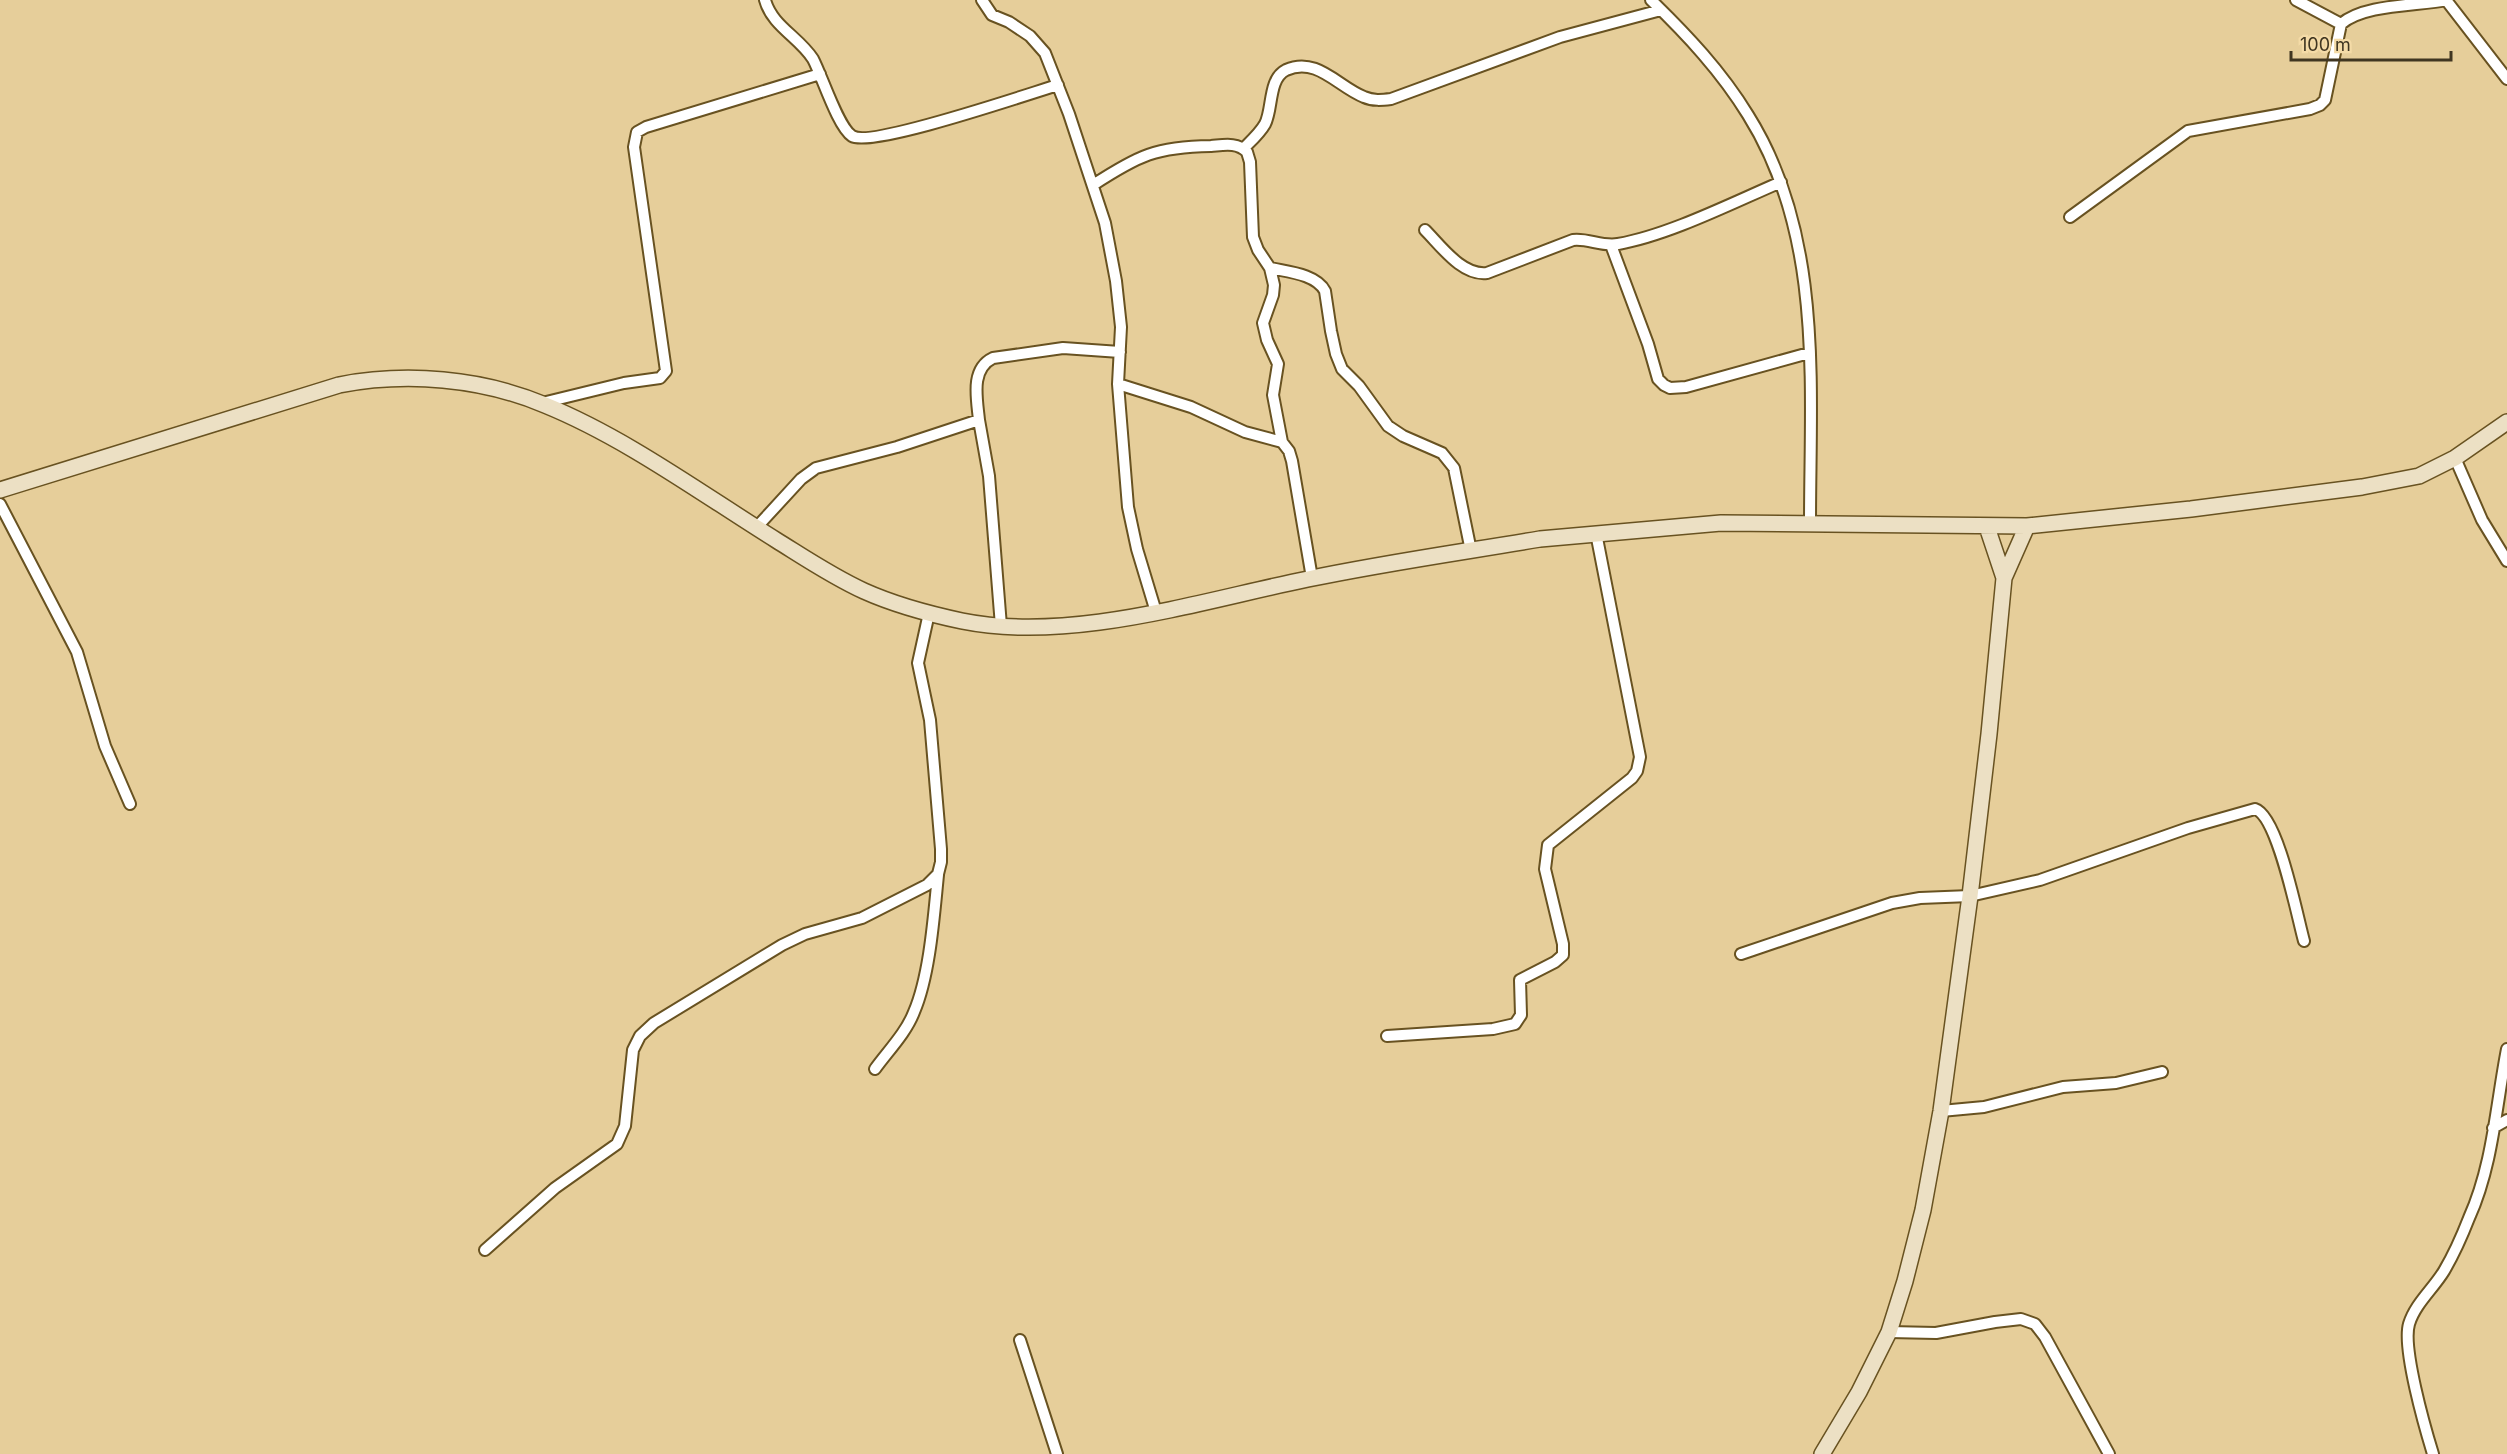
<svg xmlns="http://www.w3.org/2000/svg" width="2507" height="1454" viewBox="0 0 2507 1454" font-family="Inter,sans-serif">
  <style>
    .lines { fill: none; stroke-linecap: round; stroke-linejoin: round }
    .street-casing { stroke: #685221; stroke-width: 14 }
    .secondary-casing { stroke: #685221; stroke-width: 18 }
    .street { stroke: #fff; stroke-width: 10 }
    .secondary { stroke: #ece0c4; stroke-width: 15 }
  </style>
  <rect width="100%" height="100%" fill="#e6ce9a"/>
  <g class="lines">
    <g class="street-casing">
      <path id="street" d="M765,0C772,26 799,37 813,59C822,76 838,127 852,136C871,148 1028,94 1058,85
        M982,0L992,15L1009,22L1030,36L1045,53L1069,114L1105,223L1116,281L1121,327L1118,384L1128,507L1137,549L1156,612
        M1651,0C1687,35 1721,71 1748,115C1824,236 1810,386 1810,523
        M2296,0L2341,24
        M2446,0L2507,79
        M1244,148C1251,141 1260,133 1265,124C1273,109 1268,79 1286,70C1317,56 1338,87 1364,97C1373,101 1382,100 1391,99L1560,37L1661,10
        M1093,185C1139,155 1156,147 1211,146C1224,145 1237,142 1247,152L1250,162L1253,237L1258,250L1270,268L1274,285L1273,295L1263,323L1267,340L1278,364L1273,395L1282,442
        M2070,217L2188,131L2310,109L2320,105L2325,100L2341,24C2364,4 2416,6 2447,0
        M1425,230C1441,246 1462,276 1487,273L1573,240C1588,238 1602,247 1618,244C1669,235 1732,203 1781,182
        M1611,245L1648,344L1658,379L1664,385L1670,388L1686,387L1809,353
        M1270,268C1288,272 1316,274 1325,291L1331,331L1336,354L1342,369L1359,386L1388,426L1403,436L1442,453L1454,468L1471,551
        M1118,384L1191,407L1245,432L1282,442L1289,451L1292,461L1312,578
        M542,403L624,383L660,378L666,371L634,147L637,132L646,127L820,74
        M979,420L989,476L1001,626
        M2455,458L2482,520L2507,561
        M0,504L77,652L105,746L130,804
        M756,528L801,479L816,468L897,447L979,420C977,399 970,369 993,358L1063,348L1120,352
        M1741,954L1892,903L1920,898L1970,896L2040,880L2188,828L2255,809C2278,816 2297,916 2304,941
        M1387,1036L1493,1029L1515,1024L1521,1015L1520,980L1555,962L1563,955V944L1545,869L1548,845L1632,778L1637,771L1640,757L1596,533
        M875,1069C888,1051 906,1033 914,1012C930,975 934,914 938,875
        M1941,1111L1984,1107L2063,1087L2116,1083L2162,1072
        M2493,1128L2507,1120
        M485,1250L555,1188L617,1144L625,1126L633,1050L640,1036L654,1023L782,945L805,934L862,918L927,885L938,874L941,862V849L930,720L918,663L929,613
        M1889,1332L1936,1333L1995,1322L2021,1319L2035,1324L2045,1337L2109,1454
        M1020,1340L1057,1454
        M2433,1454C2425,1428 2402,1348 2409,1324C2415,1304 2433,1289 2444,1271C2454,1254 2462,1236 2469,1218C2493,1165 2496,1105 2507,1049"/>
    </g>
    <g class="secondary-casing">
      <path id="secondary" d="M0,490L339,385C406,372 481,378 545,405C626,438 702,494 776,540C805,558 833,577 864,591C895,605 929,614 962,621C1071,643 1200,601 1308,579C1384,563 1463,552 1540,539L1721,523L2027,526L2191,509L2362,487L2419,476L2455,458L2507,422
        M1987,527L2004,578
        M1822,1454L1859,1392L1889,1332L1905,1281L1923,1210L1941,1111L1970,896L1989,734L2004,578L2027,526"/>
    </g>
    <use href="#street" class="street"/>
    <use href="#secondary" class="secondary"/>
  </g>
  <path d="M2291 51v9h160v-9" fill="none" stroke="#403621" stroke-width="3"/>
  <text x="2300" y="51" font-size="18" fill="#403621" stroke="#f4dba7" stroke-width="4.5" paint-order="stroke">100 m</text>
</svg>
